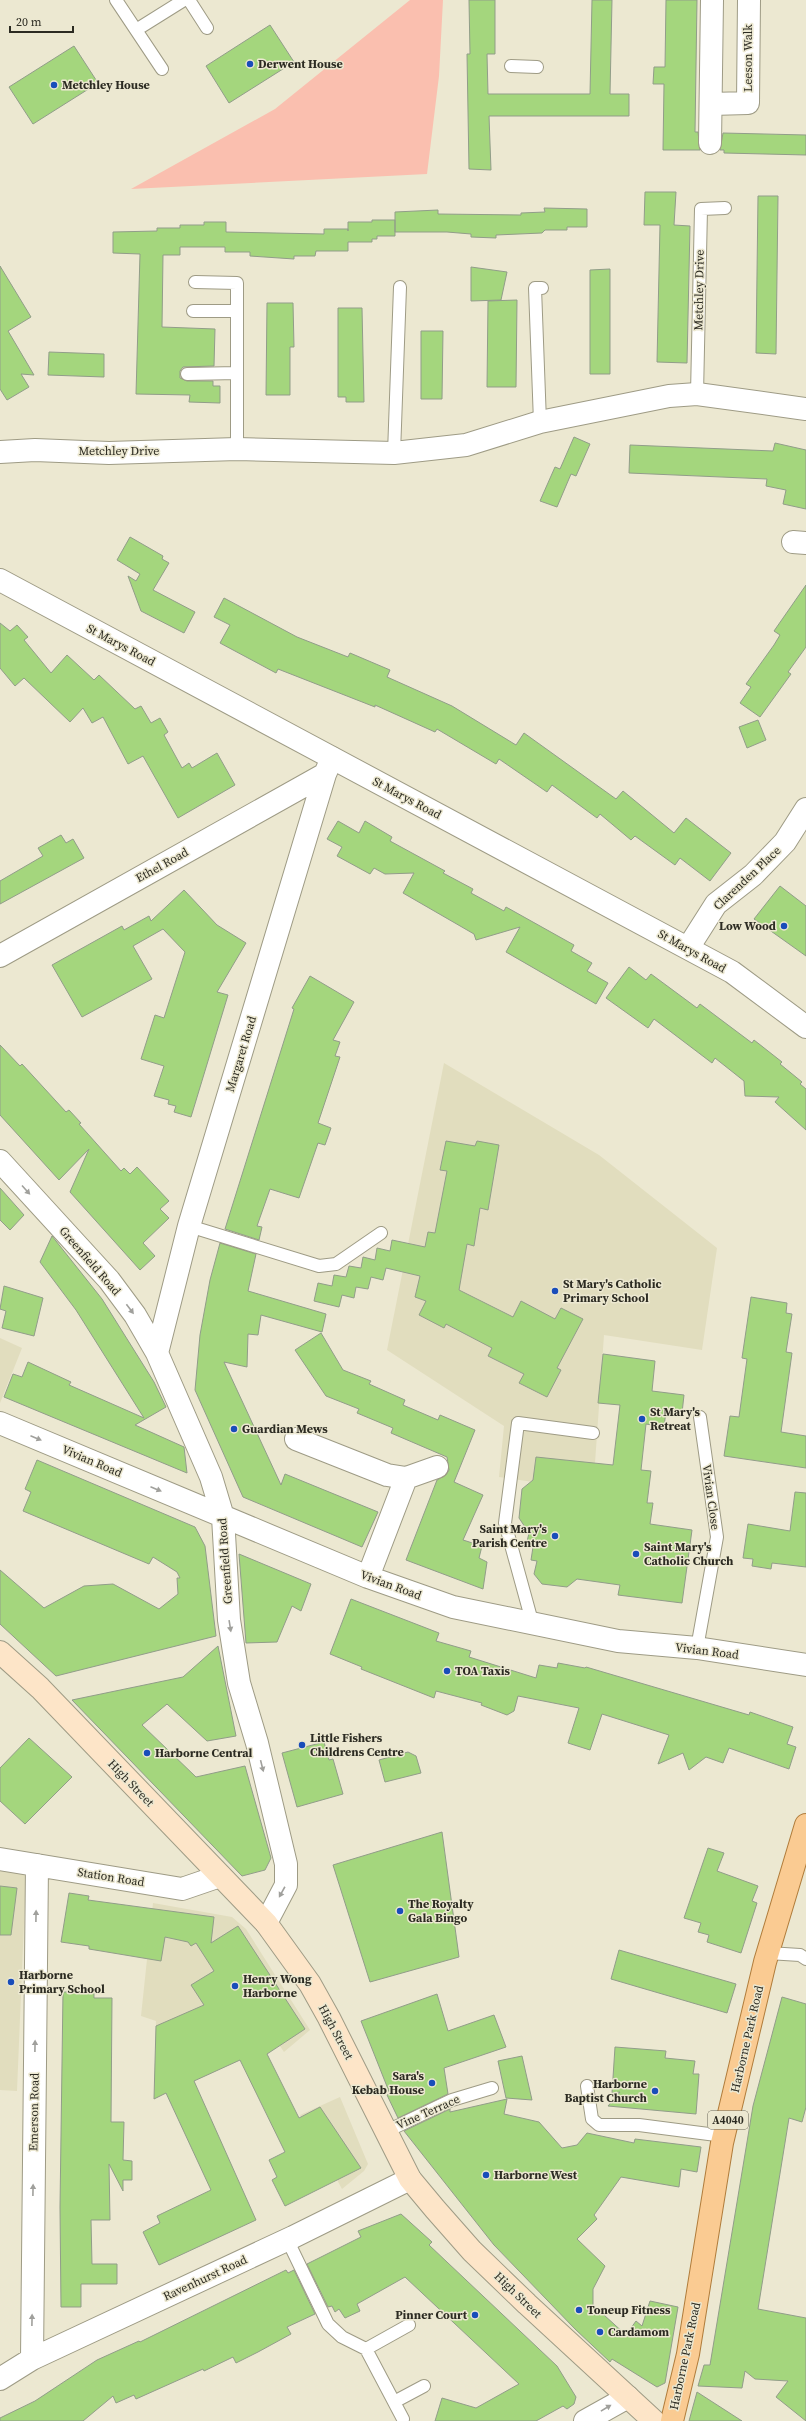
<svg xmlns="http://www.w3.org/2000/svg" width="806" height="2421" viewBox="0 0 806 2421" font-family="'Source Serif 4',serif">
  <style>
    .built { fill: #e1ddbe }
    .green { fill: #fabfaf }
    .building { fill: #a4d67d; stroke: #919d89 }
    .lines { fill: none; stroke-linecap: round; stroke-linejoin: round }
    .service-casing { stroke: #9e9b85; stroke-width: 14 }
    .minor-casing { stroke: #9e9b85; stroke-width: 24 }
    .tertiary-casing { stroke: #9e9b85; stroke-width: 24 }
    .secondary-casing { stroke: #9e9b85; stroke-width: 24 }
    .primary-casing { stroke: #b07c3b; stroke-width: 24 }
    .service { stroke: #fff; stroke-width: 12 }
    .minor { stroke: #fff; stroke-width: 22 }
    .tertiary { stroke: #fff; stroke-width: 22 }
    .secondary { stroke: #fde5c8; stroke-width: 22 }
    .primary { stroke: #facb92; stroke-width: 22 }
    .oneway { fill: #a0a09c }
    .poi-dot { fill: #194dba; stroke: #ece8d1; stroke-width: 1.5 }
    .labels { text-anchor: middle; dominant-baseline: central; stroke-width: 3; stroke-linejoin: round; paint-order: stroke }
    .shield { fill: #ece8d1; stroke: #666456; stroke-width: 1 }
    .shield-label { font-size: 11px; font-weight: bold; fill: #2c2b22 }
    .street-label { font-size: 12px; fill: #2c2b22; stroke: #ece8d1 }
    .poi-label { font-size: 12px; font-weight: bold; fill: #2c2b22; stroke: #ece8d1; text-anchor: start }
  </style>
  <rect width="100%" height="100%" fill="#ece8d1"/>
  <path class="built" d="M444,1063L599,1155L717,1248L702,1350L604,1335L595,1463L533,1482L499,1477L504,1426L387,1350Z
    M0,1338L22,1348L0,1403Z
    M0,1870L26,1874L17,2091L0,2090Z
    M153,1903L232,1917L246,1929L310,2030L284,2052L278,2043L154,2099L156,2021L141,2016Z
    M340,2097L368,2164L364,2171L342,2189L323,2154L319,2156L300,2115Z"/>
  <path class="green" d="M410,0H443L439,76L427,174L131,189L275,109Z"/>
  <path class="building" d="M469,0H495V54H487L488,94H590L592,0H612L610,94H629V116H489L491,170L469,169L467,54H470Z
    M666,0H697L695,132H698L700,150H663L664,84H653L654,67H665Z
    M270,25L294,62L229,103L206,66Z
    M74,46L98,83L33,124L9,87Z
    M723,133L806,135V155L724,153V150H720Z
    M645,192H676L674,225L690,226L687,363L657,362L660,225H644Z
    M758,196H778L776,354L756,353Z
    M544,208L587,209V227H567V230H545L542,233L496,235V238L471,237V234L447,232H395V212L438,210V214L521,215V213L545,212Z
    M372,220H395V236H377V239H372V242H348V251H316L315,256H294V259L250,256V252H225V247H180V255H163L162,327L215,329L214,366L183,367L180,371V378L187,381H213V386H220V403L189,402L190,395L136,394L140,254L113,253V232L157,231V228H180V225H204V222H226V232L324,234V229H348V231V222H372Z
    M0,266L31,317L8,331L34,375L21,374L29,387L7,400L0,389Z
    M471,267L507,272L501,300L471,301Z
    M610,269V374H590V270Z
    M517,300L516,387H487L488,301Z
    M267,303H293L294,347H290V395H266Z
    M338,308H362L364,402H346V397H338Z
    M421,331H443L442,399H421Z
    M49,352L104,354V377L48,375Z
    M574,437L590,444L576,476L571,474L557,507L540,501L555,467L560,469Z
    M775,443L806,450V509L783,504L786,490L766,486L767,479L629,473L630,445L773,451Z
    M130,537L163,556L162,559L169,563L153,590L195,612L184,633L141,611L128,576L136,581L140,574L117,560Z
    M806,585V647L788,672L791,674L760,717L740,703L751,687L746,684L774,645L780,635L774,631Z
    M224,598L297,637L348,657L350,653L390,670L387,677L452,706L516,745L524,733L616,799L623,791L674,833L686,818L731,853L710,881L680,858L675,865L635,836L631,840L600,814L597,818L552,785L547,792L499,759L496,764L437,729L435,732L375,705V707L278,669L276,673L220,643L230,625L214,617Z
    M0,623L10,631L17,625L28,637L24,640L51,673L67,655L94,680L99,675L135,709L141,706L151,723L160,718L168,732L164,735L182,768L189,763L192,768L217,753L235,785L178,818L143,756L128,764L103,717L92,723L83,708L70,722L24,678L15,686L0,668Z
    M758,720L766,740L747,748L739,727Z
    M338,821L359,833L365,821L392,837L390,841L445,871L443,873L473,889L471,893L504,911L506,907L574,945L571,951L592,963L587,971L608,983L596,1004L506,952L520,927L476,940L474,934L403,893L414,873L385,874L374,868L370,874L337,856L342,847L327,839Z
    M61,835L66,843L73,839L84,858L0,904V881L43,856L38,848Z
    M780,886L806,906V956L754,919Z
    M184,890L217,925L246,943L217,992L228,995L191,1117L174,1112L176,1106L168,1104L169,1100L154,1096L164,1066L141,1059L155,1015L164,1018L185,952L163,929L133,946L152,979L82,1017L52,965L122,926L124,930L149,916L151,921Z
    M629,967L646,980L651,974L697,1008L700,1004L752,1043L754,1040L782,1062L780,1064L802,1082L800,1084L806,1089V1130L775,1102L779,1097L745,1096L744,1081L715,1058L712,1063L654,1019L648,1028L606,998Z
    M310,976L354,1002L333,1040L340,1042L335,1056L340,1057L318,1123L331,1128L325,1145L318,1143L299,1198L270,1189L257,1226L262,1227L259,1240L225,1229L294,1009L292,1008Z
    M0,1045L20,1066L22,1064L66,1112L69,1110L81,1123L79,1124L121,1171L124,1168L130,1174L137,1167L169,1201L160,1209L169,1218L143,1243L155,1256L140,1270L70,1192L89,1149L59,1180L0,1115Z
    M446,1141L475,1146L477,1141L499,1145L488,1210L480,1208L474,1246L467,1244L459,1290L513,1317L521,1301L555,1319L561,1308L583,1319L557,1368L561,1370L547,1397L519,1383L524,1374L488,1356L492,1348L446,1324L444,1328L419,1315L426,1301L415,1297L420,1276L386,1268L383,1280L371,1277L368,1289L356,1287L354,1298L342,1295L339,1307L314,1301L318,1283L332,1286L334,1275L346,1277L349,1266L361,1268L363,1257L375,1260L377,1248L390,1251L392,1240L425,1247L428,1232L435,1233L447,1171L440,1170Z
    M0,1188L24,1215L10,1230L0,1220Z
    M52,1236L102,1299L154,1382L166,1407L135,1425L184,1447L187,1473L4,1397L13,1374L22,1377L28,1362L71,1382L69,1385L144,1418L76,1310L40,1262Z
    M220,1243L256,1254L248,1291L326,1314L322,1332L261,1315L258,1335L248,1334L247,1367L224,1362L281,1485L285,1474L378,1512L362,1547L243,1497L195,1390L200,1335L210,1280Z
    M4,1286L43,1298L34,1336L2,1328L6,1311L0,1309Z
    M751,1297L787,1303L786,1313L792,1314L786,1352L792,1353L781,1432L806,1436V1468L724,1456L730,1416L739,1417L747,1359L742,1358Z
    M321,1333L343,1370L371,1381L369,1384L405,1400L403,1405L438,1420L440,1415L475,1430L454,1482L483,1495L463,1540L482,1546L479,1558L487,1562L483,1589L406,1560L437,1480L446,1475L449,1470L447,1457L391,1433L393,1428L357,1413L359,1409L326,1396L295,1350Z
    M603,1354L655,1361L652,1391L684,1395L682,1413L666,1411L664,1427L646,1424L641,1470L651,1471L647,1503H653L650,1524L692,1530L682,1603L618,1595L620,1585L577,1579L567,1587L542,1584L534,1574L537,1561L531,1560L533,1547L526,1546L529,1533L519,1518L522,1489L533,1480L536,1457L613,1465L620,1405L598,1403Z
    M37,1460L195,1527L205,1546L216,1636L56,1676L0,1624V1570L44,1608L84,1586L113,1584L159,1609L178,1594L177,1578H180L177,1572L153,1557L149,1564L23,1511L31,1492L25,1489Z
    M795,1492L806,1493V1567L772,1563L771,1569L752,1566L753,1559L743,1558L748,1524L790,1531Z
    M239,1554L311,1584L301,1611L292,1606L277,1642L246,1643Z
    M351,1599L439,1633L436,1641L471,1651L469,1657L536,1678L539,1665L557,1668L558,1663L585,1668L586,1667L749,1715L750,1712L793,1727L787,1744L796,1747L789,1769L729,1748L723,1763L706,1757L689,1770L683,1753L658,1764L669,1735L602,1714L590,1750L568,1743L579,1708L518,1696L514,1711L507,1715L481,1705L482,1703L436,1691L434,1698L361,1669L362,1667L330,1654Z
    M218,1646L236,1736L207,1741L167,1704L142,1725L196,1777L245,1766L271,1858L265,1870L242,1876L72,1700L183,1677Z
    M29,1738L72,1777L25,1824L0,1801V1768Z
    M324,1742L329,1760L333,1759L343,1794L297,1807L282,1753Z
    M408,1752L416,1756L421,1773L385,1782L379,1760Z
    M442,1832L459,1957L370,1982L333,1865Z
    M708,1848L724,1853L717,1871L758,1886L752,1901L757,1903L741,1953L707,1942L709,1935L698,1932L701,1923L684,1918Z
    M0,1886L17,1888L11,1935H0Z
    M69,1893L89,1896L88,1900L214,1917L211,1943L238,1926L305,2029L267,2054L299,2118L320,2107L361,2168L285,2206L272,2180L277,2177L269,2160L285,2152L240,2060L194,2081L256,2220L159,2265L143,2232L160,2223L157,2216L211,2190L166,2093L154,2099L156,2026L204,2005L191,1985L214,1971L196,1943L191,1946L188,1942L165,1937L161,1961L89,1949V1946L61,1942Z
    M619,1950L736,1984L727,2013L611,1979Z
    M63,1992H94V1998H112L111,2122H124L123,2160L132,2161V2180H123V2191L109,2164L110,2220H91L92,2264H117V2284H81V2307H61L60,2207Z
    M437,1994L448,2031L494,2015L506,2047L444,2068L448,2094L398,2118L387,2095L390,2094L361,2021Z
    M782,1997L806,2004V2107L802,2122L789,2118L758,2309L806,2318V2421L776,2397L788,2381L755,2379L745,2371L742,2388L698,2386L704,2365H710L753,2106Z
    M615,2047L666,2051L665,2058L695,2061L693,2074H699L696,2114L608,2106L620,2092L612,2093Z
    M522,2056L532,2100L506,2098L498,2061Z
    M507,2099L504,2114L539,2122L562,2148L577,2145L587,2133L634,2143L635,2139L701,2147L697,2172L681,2169L679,2187L621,2177L594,2215L597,2219L577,2239L605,2266L593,2289V2305L626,2335L636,2321L642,2326L650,2301L678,2307L665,2383L657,2387L612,2359L610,2362L575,2329L494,2245L404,2131L450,2109V2112Z
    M401,2214L432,2242L429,2245L557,2366L576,2397L574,2404L567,2409L563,2406L536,2421H435L442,2398L476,2408L519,2384L405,2277L357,2304L360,2311L345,2318L339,2309L335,2312L332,2306L328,2307L307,2264L361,2237L358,2231Z
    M286,2270L288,2273L294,2270L315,2314L287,2327L291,2334L258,2352L236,2363L233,2357L204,2371L203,2369L136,2399L134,2395L116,2403L113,2396L83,2421H0V2418L35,2401L97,2360L139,2341L140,2342Z
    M697,2392L742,2421H689Z"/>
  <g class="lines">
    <g class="service-casing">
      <path id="service" d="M116,0L162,69
        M189,0L207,28
        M136,30L184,0
        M511,66L537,67
        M195,282L237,283V449
        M193,311H237
        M187,374L237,373
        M697,394L701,209L725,208
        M540,422L535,288H542
        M394,453L400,287
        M189,1226L319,1266L336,1264L381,1233
        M533,1625L505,1523L518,1423L593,1433
        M697,1648L717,1537L700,1417
        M768,1953L800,1955L806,1959
        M587,2086L592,2119L599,2125H639L724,2136
        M387,2131L452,2100L492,2088
        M287,2239L328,2324L342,2337L366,2349L409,2325
        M366,2349L403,2419
        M394,2402L424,2386"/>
    </g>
    <g class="minor-casing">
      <path id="minor" d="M711,104L748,103L749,0
        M710,143L712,0
        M0,452L35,450L109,453L237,449L394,453L466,445L540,422L669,396L697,394L806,409
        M793,542L806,543
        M688,948L716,904L753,875L785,842L806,809
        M0,956L325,774
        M0,1161L109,1280L135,1315L157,1353L211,1477L223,1517L229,1620L239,1683L257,1743L286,1864V1885L266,1923
        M157,1353L189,1226L325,774L332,758
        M0,1423L368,1577L453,1607L618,1641L697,1648L806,1665
        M296,1439L387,1475L406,1478
        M368,1577L406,1478L437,1467
        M0,1859L182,1889L220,1876
        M32,2359L37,1865
        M0,2379L32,2359L293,2237L410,2179
        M585,2421L628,2397"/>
    </g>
    <g class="tertiary-casing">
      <path id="tertiary" d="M0,580L732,972L806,1027"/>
    </g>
    <g class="secondary-casing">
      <path id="secondary" d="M0,1652L40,1688L266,1923L310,1984L329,2018L410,2179L435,2209L472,2251L527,2304L654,2421"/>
    </g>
    <g class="primary-casing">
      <path id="primary" d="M672,2421L688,2354L722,2143L765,1962L806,1825"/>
    </g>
    <use href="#service" class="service"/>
    <use href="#minor" class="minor"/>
    <use href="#tertiary" class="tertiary"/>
    <use href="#secondary" class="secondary"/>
    <use href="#primary" class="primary"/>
  </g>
  <defs><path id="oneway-solid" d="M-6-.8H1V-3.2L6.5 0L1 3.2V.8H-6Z"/></defs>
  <g class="oneway">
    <use href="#oneway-solid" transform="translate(26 1190) rotate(48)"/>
    <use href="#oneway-solid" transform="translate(130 1309) rotate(53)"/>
    <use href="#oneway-solid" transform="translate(36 1438) rotate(23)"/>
    <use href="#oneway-solid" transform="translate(156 1489) rotate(23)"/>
    <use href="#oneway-solid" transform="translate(230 1626) rotate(81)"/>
    <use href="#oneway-solid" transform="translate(262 1766) rotate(76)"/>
    <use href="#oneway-solid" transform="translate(282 1892) rotate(119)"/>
    <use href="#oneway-solid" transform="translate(36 1916) rotate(-89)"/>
    <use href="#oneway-solid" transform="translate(35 2046) rotate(-89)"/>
    <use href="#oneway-solid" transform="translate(33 2190) rotate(-89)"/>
    <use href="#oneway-solid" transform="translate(32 2320) rotate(-89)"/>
    <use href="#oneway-solid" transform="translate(606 2408) rotate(-31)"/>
  </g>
  <g class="poi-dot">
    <circle cx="250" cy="64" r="4"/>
    <circle cx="54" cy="85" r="4"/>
    <circle cx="784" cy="926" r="4"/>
    <circle cx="555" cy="1291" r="4"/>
    <circle cx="642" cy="1419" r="4"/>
    <circle cx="234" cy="1429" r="4"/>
    <circle cx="555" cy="1536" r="4"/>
    <circle cx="636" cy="1554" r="4"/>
    <circle cx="447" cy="1671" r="4"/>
    <circle cx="302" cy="1745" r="4"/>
    <circle cx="147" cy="1753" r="4"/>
    <circle cx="400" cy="1911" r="4"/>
    <circle cx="11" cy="1982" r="4"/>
    <circle cx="235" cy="1986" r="4"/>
    <circle cx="432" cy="2083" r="4"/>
    <circle cx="655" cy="2091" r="4"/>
    <circle cx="486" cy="2175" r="4"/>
    <circle cx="579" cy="2310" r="4"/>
    <circle cx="475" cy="2315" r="4"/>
    <circle cx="600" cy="2332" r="4"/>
  </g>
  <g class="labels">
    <rect class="shield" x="708" y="2111" width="40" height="18" rx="3"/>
    <g class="shield-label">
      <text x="728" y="2120">A4040</text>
    </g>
    <g class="street-label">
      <text transform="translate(748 58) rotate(-90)">Leeson Walk</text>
      <text transform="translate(699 290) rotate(-89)">Metchley Drive</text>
      <text x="119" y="451">Metchley Drive</text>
      <text transform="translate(121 645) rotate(28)">St Marys Road</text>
      <text transform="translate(407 798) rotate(28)">St Marys Road</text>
      <text transform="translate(162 865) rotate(-29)">Ethel Road</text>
      <text transform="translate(747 878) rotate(-43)">Clarenden Place</text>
      <text transform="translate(692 951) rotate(29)">St Marys Road</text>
      <text transform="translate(241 1054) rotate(-73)">Margaret Road</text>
      <text transform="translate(90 1261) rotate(49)">Greenfield Road</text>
      <text transform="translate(92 1461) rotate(23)">Vivian Road</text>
      <text transform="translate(711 1497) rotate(82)">Vivian Close</text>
      <text transform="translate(225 1561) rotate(-94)">Greenfield Road</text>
      <text transform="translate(391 1585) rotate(20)">Vivian Road</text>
      <text transform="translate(707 1651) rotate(7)">Vivian Road</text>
      <text transform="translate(131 1783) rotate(46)">High Street</text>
      <text transform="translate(111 1877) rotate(9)">Station Road</text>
      <text transform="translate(336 2032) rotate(62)">High Street</text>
      <text transform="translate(747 2039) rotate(-77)">Harborne Park Road</text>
      <text transform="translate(34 2112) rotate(-89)">Emerson Road</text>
      <text transform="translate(428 2112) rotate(-24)">Vine Terrace</text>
      <text transform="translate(205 2278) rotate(-25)">Ravenhurst Road</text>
      <text transform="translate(518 2295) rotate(44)">High Street</text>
      <text transform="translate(685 2356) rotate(-78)">Harborne Park Road</text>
    </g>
    <g class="poi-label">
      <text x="258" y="64">Derwent House</text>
      <text x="62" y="85">Metchley House</text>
      <text x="776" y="926" text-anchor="end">Low Wood</text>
      <text x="563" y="1284">St Mary's Catholic<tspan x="563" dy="14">Primary School</tspan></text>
      <text x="650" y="1412">St Mary's<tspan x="650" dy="14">Retreat</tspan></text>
      <text x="242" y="1429">Guardian Mews</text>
      <text x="547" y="1529" text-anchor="end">Saint Mary's<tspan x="547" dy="14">Parish Centre</tspan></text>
      <text x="644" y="1547">Saint Mary's<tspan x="644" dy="14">Catholic Church</tspan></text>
      <text x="455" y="1671">TOA Taxis</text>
      <text x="310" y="1738">Little Fishers<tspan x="310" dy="14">Childrens Centre</tspan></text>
      <text x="155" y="1753">Harborne Central</text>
      <text x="408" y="1904">The Royalty<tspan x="408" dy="14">Gala Bingo</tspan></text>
      <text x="19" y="1975">Harborne<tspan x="19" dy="14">Primary School</tspan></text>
      <text x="243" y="1979">Henry Wong<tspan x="243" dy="14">Harborne</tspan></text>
      <text x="424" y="2076" text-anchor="end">Sara's<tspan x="424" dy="14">Kebab House</tspan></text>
      <text x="647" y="2084" text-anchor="end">Harborne<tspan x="647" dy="14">Baptist Church</tspan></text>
      <text x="494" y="2175">Harborne West</text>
      <text x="587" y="2310">Toneup Fitness</text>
      <text x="467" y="2315" text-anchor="end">Pinner Court</text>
      <text x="608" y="2332">Cardamom</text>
    </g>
  </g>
  <path d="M10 26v6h63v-6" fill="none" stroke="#2c2b22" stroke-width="2"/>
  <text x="16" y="26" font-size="12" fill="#2c2b22" stroke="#ece8d1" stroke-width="3" paint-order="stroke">20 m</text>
</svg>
